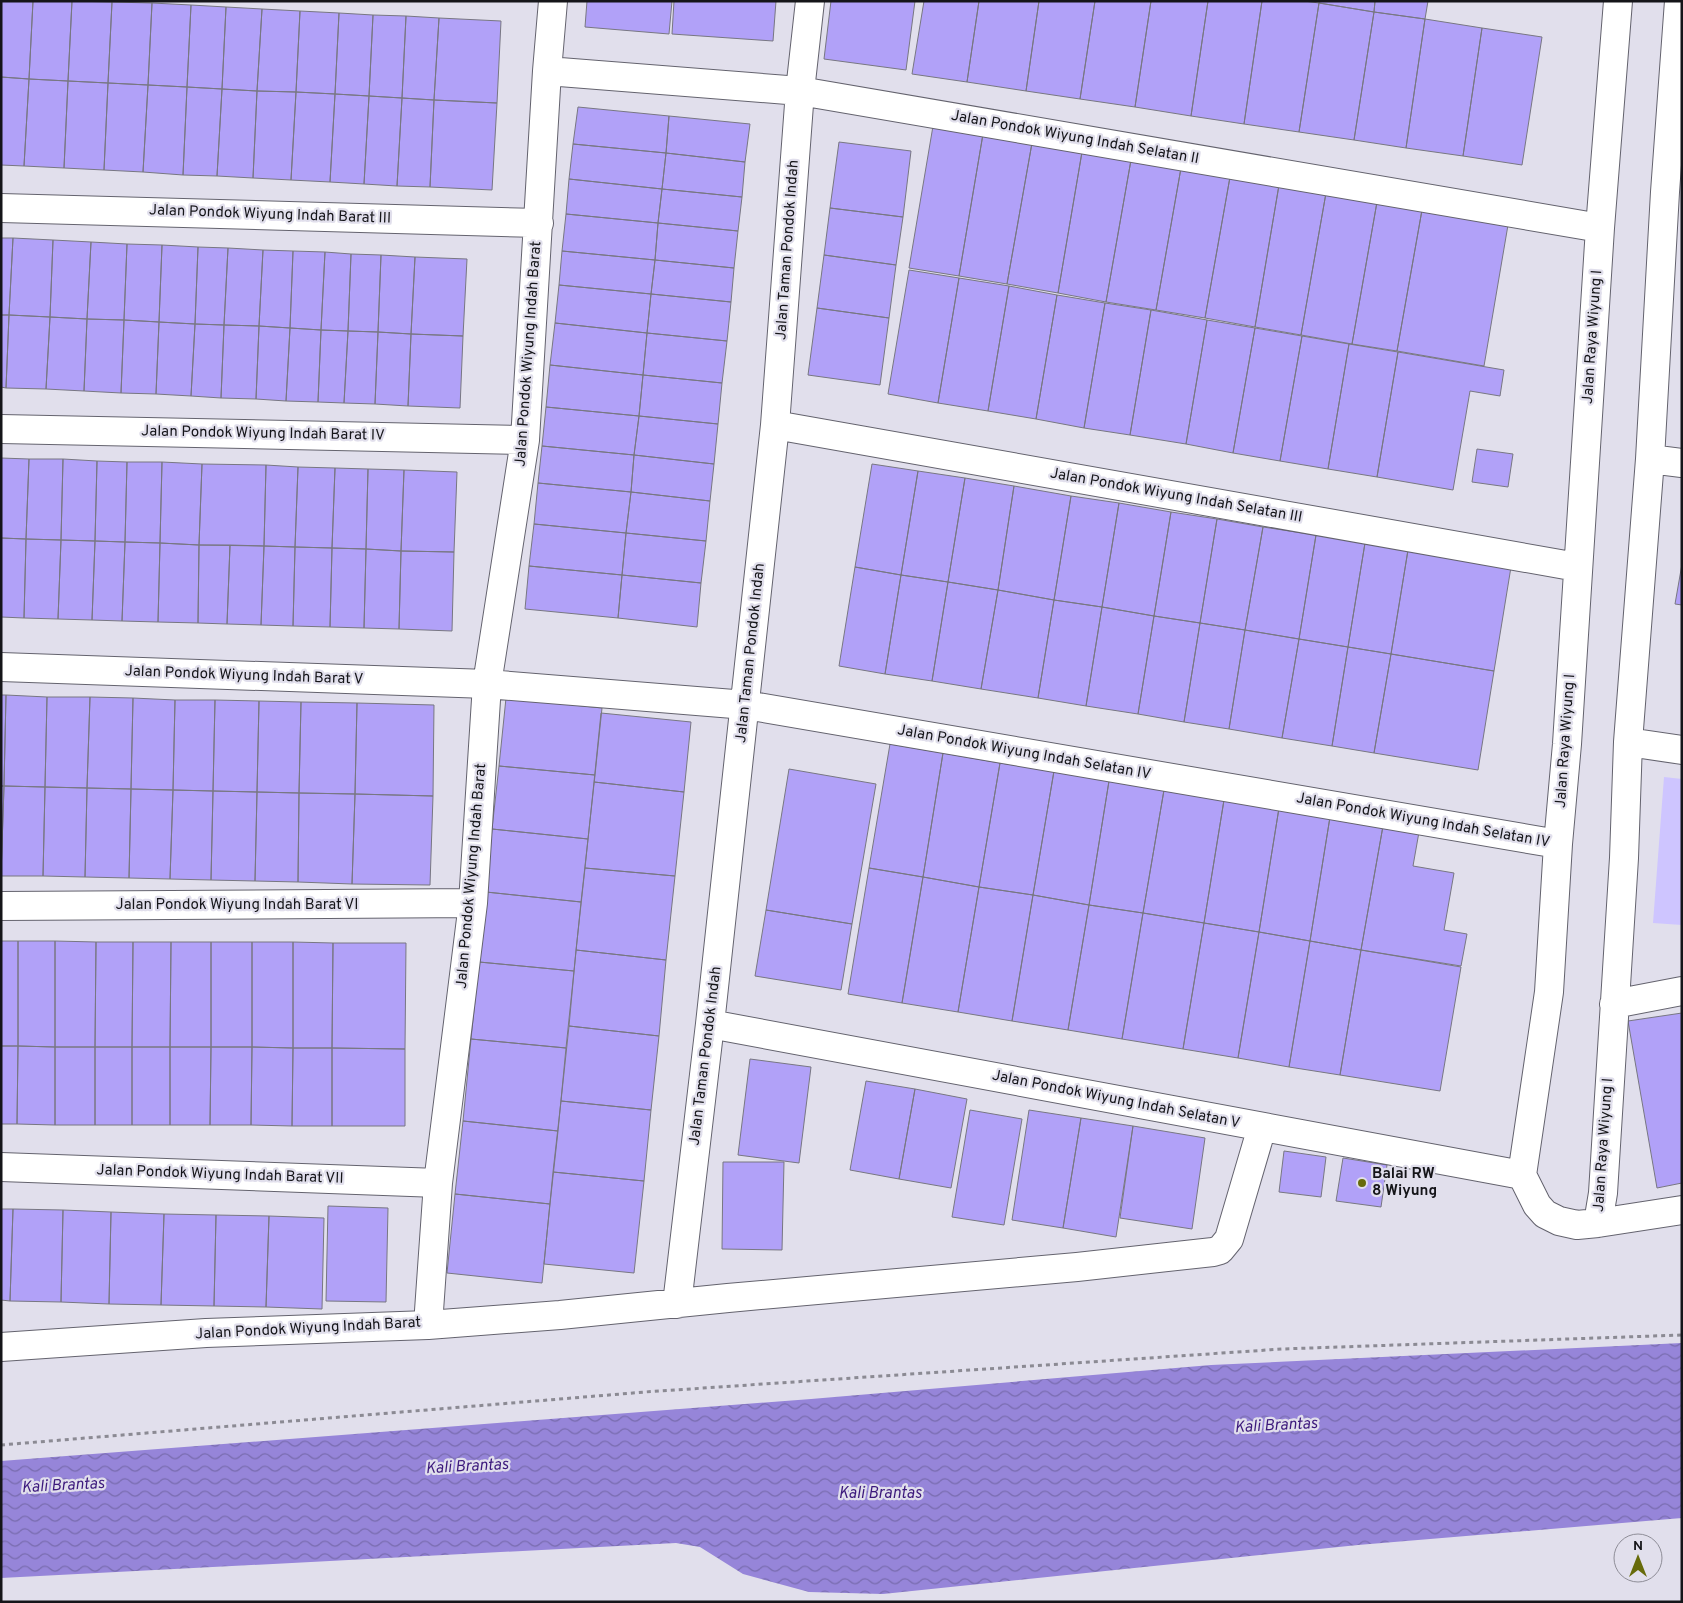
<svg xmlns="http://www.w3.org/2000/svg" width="1683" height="1603" viewBox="0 0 1683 1603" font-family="Overpass,sans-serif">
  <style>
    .pitch { fill: #cec5ff }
    .water { fill: url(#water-waves) }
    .building { fill: #b1a1f8; stroke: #787782 }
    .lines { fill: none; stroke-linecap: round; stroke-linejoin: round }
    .minor-casing { stroke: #64636e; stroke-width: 30 }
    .path { stroke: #8b8a93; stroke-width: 3; stroke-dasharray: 4 4; stroke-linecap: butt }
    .minor { stroke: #fff; stroke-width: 28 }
    .poi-dot { fill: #676b0b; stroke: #e1dfec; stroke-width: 2 }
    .labels { text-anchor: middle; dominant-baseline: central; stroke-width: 4.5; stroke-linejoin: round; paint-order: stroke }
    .street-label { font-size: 15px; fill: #151519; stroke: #e1dfec }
    .poi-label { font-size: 15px; font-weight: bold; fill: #151519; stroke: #e1dfec; text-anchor: start }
    .water-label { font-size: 16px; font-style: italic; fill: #3c197c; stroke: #e1dfec }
  </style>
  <defs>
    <pattern id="water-waves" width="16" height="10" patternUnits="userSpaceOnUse" patternTransform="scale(1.25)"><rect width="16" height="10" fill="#9685d9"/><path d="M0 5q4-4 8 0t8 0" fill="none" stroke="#796caf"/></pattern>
  </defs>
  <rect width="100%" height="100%" fill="#e1dfec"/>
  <path class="pitch" d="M1664,777L1682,779V925L1653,923Z"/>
  <path class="water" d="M1682,1343V1518L1358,1545L883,1594L809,1592L743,1574L700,1547L676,1543L1,1578V1461L811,1399L1211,1365Z"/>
  <path class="building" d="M1,1H33L29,79L1,77Z
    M33,1H72L68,81L29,79Z
    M72,1L112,2L108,83L68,81Z
    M587,1H672L669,34L585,27Z
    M674,1H776L773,41L672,34Z
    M831,1H915L906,70L824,59Z
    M924,1H979L967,82L912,74Z
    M979,1H1039L1026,91L967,82Z
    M1039,1H1095L1080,99L1026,91Z
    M1095,1H1151L1135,107L1080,99Z
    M1151,1H1208L1191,116L1135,107Z
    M1208,1H1262L1244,124L1191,116Z
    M1262,1H1304L1319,3L1299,132L1244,124Z
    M1319,1H1375L1374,12L1319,3Z
    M1375,1H1428L1425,19L1374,12Z
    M112,2L152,3L148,85L108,83Z
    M152,3L191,5L187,87L148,85Z
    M1319,3L1374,12L1354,140L1299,132Z
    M191,5L226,7L222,89L187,87Z
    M226,7L262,9L257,91L222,89Z
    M262,9L300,11L296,92L257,91Z
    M300,11L339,13L335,94L296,92Z
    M1374,12L1425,19L1406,148L1354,140Z
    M339,13L373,15L369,96L335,94Z
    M373,15L406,16L402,98L369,96Z
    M406,16L439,18L434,100L402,98Z
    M439,18L501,21L497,103L434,100Z
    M1425,19L1482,28L1463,156L1406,148Z
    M1482,28L1542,37L1522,165L1463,156Z
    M1,77L29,79L24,166L1,165Z
    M29,79L68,81L64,168L24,166Z
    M68,81L108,83L104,170L64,168Z
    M108,83L148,85L143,172L104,170Z
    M148,85L187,87L183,175L143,172Z
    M187,87L222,89L217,176L183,175Z
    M222,89L257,91L253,178L217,176Z
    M257,91L296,92L291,180L253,178Z
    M296,92L335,94L330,182L291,180Z
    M335,94L369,96L364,184L330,182Z
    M369,96L402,98L397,186L364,184Z
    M402,98L434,100L430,187L397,186Z
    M434,100L497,103L492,190L430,187Z
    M578,107L669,116L666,153L573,144Z
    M669,116L750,124L745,162L666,153Z
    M933,126L983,134L959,276L909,268Z
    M983,134L1032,143L1007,284L959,276Z
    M839,142L911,151L903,217L830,208Z
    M1032,143L1082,152L1058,293L1007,284Z
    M573,144L666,153L662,189L569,179Z
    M1082,152L1131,160L1106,302L1058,293Z
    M666,153L745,162L742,197L662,189Z
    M1131,160L1181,168L1156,310L1106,302Z
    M1181,168L1230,177L1205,318L1156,310Z
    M1230,177L1279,185L1255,327L1205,318Z
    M569,179L662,189L658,223L566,214Z
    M1279,185L1326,193L1301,335L1255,327Z
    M662,189L742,197L738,231L658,223Z
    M1326,193L1377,202L1352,344L1301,335Z
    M1377,202L1422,210L1397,351L1352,344Z
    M830,208L903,217L896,265L824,255Z
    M1422,210L1508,225L1484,366L1397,351Z
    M566,214L658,223L655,260L562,251Z
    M658,223L738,231L734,268L655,260Z
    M1,238H13L9,315H1Z
    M13,238L53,240L50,317L9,315Z
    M53,240L91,242L87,319L50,317Z
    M91,242L127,244L124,320L87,319Z
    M127,244L162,245L159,322L124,320Z
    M162,245L198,247L195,324L159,322Z
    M198,247L228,248L224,325L195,324Z
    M228,248L263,250L259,326L224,325Z
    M263,250L293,251L290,328L259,326Z
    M293,251L325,252L321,330L290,328Z
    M562,251L655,260L651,294L559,285Z
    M325,252L351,254L348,331L321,330Z
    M351,254L381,255L378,332L348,331Z
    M381,255L415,257L411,334L378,332Z
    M824,255L896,265L889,318L817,308Z
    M415,257L467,259L463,336L411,334Z
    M655,260L734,268L731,302L651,294Z
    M909,270L959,278L938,403L888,394Z
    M959,278L1009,286L988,411L938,403Z
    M559,285L651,294L647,333L555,323Z
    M1009,286L1057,295L1036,419L988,411Z
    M651,294L731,302L727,341L647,333Z
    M1057,295L1105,303L1084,428L1036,419Z
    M1105,303L1151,310L1130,435L1084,428Z
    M817,308L889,318L880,385L808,375Z
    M1151,310L1207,320L1186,444L1130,435Z
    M1,315H9L6,388L1,387Z
    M9,315L50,317L46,389L6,388Z
    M50,317L87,319L84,391L46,389Z
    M87,319L124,320L121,393L84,391Z
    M124,320L159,322L156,394L121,393Z
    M1207,320L1255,328L1233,453L1186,444Z
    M159,322L195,324L191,396L156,394Z
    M555,323L647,333L643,375L550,365Z
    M195,324L224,325L221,398L191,396Z
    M224,325L259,326L256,399L221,398Z
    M259,326L290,328L286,401L256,399Z
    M290,328L321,330L318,402L286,401Z
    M1255,328L1302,336L1280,461L1233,453Z
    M321,330L348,331L344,403L318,402Z
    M348,331L378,332L375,404L344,403Z
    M378,332L411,334L408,406L375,404Z
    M647,333L727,341L722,383L643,375Z
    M411,334L463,336L460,408L408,406Z
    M1302,336L1349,344L1328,469L1280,461Z
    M1349,344L1398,352L1377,477L1328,469Z
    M1398,352L1504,370L1500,396L1470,391L1453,490L1377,477Z
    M550,365L643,375L639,416L546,407Z
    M643,375L722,383L718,424L639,416Z
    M546,407L639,416L634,455L542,446Z
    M639,416L718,424L714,464L634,455Z
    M542,446L634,455L631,492L538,483Z
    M1477,449L1513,454L1508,487L1472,482Z
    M634,455L714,464L710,501L631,492Z
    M1,458L29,459L26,539L1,538Z
    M29,459H63L61,540L26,539Z
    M63,459L97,461L95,541L61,540Z
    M97,461L127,462L125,542L95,541Z
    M127,462H162L160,543L125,542Z
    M162,462L202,464L199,545L160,543Z
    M202,464L266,465L264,546L199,545Z
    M872,464L918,471L901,575L855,567Z
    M266,465L298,467L295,547L264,546Z
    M298,467L335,468L332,548L295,547Z
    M335,468L368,469L366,549L332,548Z
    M368,469L404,470L401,551L366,549Z
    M404,470L457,472L454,552L401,551Z
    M918,471L965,478L948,582L901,575Z
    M965,478L1014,486L998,590L948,582Z
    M538,483L631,492L626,533L534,524Z
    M1014,486L1071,496L1054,600L998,590Z
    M631,492L710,501L706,541L626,533Z
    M1071,496L1119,503L1102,607L1054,600Z
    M1119,503L1171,512L1154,616L1102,607Z
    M1171,512L1217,519L1200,623L1154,616Z
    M1217,519L1263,527L1245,630L1200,623Z
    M534,524L626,533L622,575L529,566Z
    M1263,527L1316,535L1299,639L1245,630Z
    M626,533L706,541L701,583L622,575Z
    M1316,535L1365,543L1348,647L1299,639Z
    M1,538L26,539L24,618L1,617Z
    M26,539L61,540L58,619L24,618Z
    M61,540L95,541L92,620L58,619Z
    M95,541L125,542L122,621L92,620Z
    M125,542L160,543L158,622L122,621Z
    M160,543L199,545L198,623L158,622Z
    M1365,543L1408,550L1391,654L1348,647Z
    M199,545H230L227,624L198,623Z
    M230,545L264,546L261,625L227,624Z
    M264,546L295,547L293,626L261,625Z
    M295,547L332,548L330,627L293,626Z
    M332,548L366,549L364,628L330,627Z
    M366,549L401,551L399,629L364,628Z
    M1408,550L1511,567L1494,671L1391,654Z
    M401,551L454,552L452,631L399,629Z
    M1682,564V605L1675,604Z
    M529,566L622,575L618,618L525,609Z
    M855,567L901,575L885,674L839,666Z
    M622,575L701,583L697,627L618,618Z
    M901,575L948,582L932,681L885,674Z
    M948,582L998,590L981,689L932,681Z
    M998,590L1054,600L1038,698L981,689Z
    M1054,600L1102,607L1086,706L1038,698Z
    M1102,607L1154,616L1138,714L1086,706Z
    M1154,616L1200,623L1184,722L1138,714Z
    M1200,623L1245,630L1229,729L1184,722Z
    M1245,630L1299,639L1282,738L1229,729Z
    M1299,639L1348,647L1332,746L1282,738Z
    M1348,647L1391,654L1374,753L1332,746Z
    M1391,654L1494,671L1478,770L1374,753Z
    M1,695H6L4,786H1Z
    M6,695L47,697L45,787L4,786Z
    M47,697H90L87,788L45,787Z
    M90,697L133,698L131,789L87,788Z
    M133,698L175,700L173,790L131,789Z
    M506,698L602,708L595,775L499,766Z
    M175,700H215L213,791L173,790Z
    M215,700L259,701L257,792L213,791Z
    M259,701L301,702L299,793L257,792Z
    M301,702L357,703L355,794L299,793Z
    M357,703L434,705L433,796L355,794Z
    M601,713L691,722L684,792L594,782Z
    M890,744L943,753L923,877L869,868Z
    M943,753L1000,763L979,887L923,877Z
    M1000,763L1054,771L1033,895L979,887Z
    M499,766L595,775L588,839L492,829Z
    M789,769L876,784L852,924L766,910Z
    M1054,771L1109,781L1089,905L1033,895Z
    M1109,781L1164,790L1143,913L1089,905Z
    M594,782L684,792L675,876L585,868Z
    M1,786H4L1,876Z
    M4,786L45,787L43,876H1Z
    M45,787L87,788L85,877L43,876Z
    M87,788L131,789L129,878L85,877Z
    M131,789L173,790L170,879L129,878Z
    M173,790L213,791L211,880L170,879Z
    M1164,790L1224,800L1204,923L1143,913Z
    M213,791L257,792L255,881L211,880Z
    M257,792L299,793L298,882L255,881Z
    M299,793L355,794L352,884L298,882Z
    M355,794L433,796L430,885L352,884Z
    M1224,800L1279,808L1259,932L1204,923Z
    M1279,808L1330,817L1310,941L1259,932Z
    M1330,817L1383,826L1361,950L1310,941Z
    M1383,826L1419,832L1413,866L1454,873L1444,930L1467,934L1461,966L1361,950Z
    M492,829L588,839L581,902L486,892Z
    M585,868L675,876L666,960L576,950Z
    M869,868L923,877L902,1003L848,994Z
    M923,877L979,887L958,1012L902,1003Z
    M979,887L1033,895L1012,1021L958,1012Z
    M486,892L581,902L574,971L479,962Z
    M1033,895L1089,905L1068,1030L1012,1021Z
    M1089,905L1143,913L1122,1039L1068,1030Z
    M766,910L852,924L841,990L755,976Z
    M1143,913L1204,923L1183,1049L1122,1039Z
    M1204,923L1259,932L1238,1058L1183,1049Z
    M1259,932L1310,941L1289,1067L1238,1058Z
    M1,941H18V1046H1Z
    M18,941H55V1047L18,1046Z
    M55,941L96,942L95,1047H55Z
    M1310,941L1361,950L1340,1075L1289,1067Z
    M96,942H133L132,1047H95Z
    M133,942H171L170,1047H132Z
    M171,942H211V1047H170Z
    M211,942H252V1047H211Z
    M252,942H293V1048L252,1047Z
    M293,942L333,943L332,1048H293Z
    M333,943H406L405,1049L332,1048Z
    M576,950L666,960L659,1036L569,1026Z
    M1361,950L1461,967L1440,1091L1340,1075Z
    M479,962L574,971L566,1048L471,1039Z
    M1682,1013V1183L1657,1188L1628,1021Z
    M569,1026L659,1036L651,1110L561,1101Z
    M471,1039L566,1048L558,1131L463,1121Z
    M1,1046H18L17,1124H1Z
    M18,1046L55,1047V1125L17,1124Z
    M55,1047H95V1125H55Z
    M95,1047H132V1125H95Z
    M132,1047H170V1125H132Z
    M170,1047H211L210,1125H170Z
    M211,1047H252L251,1125H210Z
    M252,1047L293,1048L292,1126L251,1125Z
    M293,1048H332V1126H292Z
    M332,1048L405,1049V1126H332Z
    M750,1059L811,1067L799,1163L738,1155Z
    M866,1081L915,1089L899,1179L850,1170Z
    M915,1089L967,1099L951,1188L899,1179Z
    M561,1101L651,1110L644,1181L553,1172Z
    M970,1110L1022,1119L1004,1225L952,1217Z
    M1029,1110L1081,1118L1063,1228L1012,1220Z
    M1081,1118L1133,1126L1116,1237L1063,1228Z
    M463,1121L558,1131L550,1204L455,1194Z
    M1133,1126L1205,1138L1192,1229L1120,1218Z
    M1284,1151L1326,1157L1321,1197L1279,1192Z
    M1343,1158L1387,1165L1381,1207L1336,1201Z
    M723,1162H784L782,1250L722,1249Z
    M553,1172L644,1181L634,1273L544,1264Z
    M455,1194L550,1204L542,1283L447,1273Z
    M328,1206L388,1208L386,1302L326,1301Z
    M1,1209H13L10,1301L1,1300Z
    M13,1209L63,1210L61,1302L10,1301Z
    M63,1210L111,1212L109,1304L61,1302Z
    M111,1212L164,1214L161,1305L109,1304Z
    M164,1214L216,1215L214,1306L161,1305Z
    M216,1215L269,1216L266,1307L214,1306Z
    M269,1216L324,1218L322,1309L266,1307Z"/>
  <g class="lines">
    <g class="minor-casing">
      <path id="minor" d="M1618,1L1600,228L1567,744L1558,844L1549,992L1522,1175L1537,1205L1545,1214L1559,1221L1577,1225L1598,1223L1682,1210
        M547,71L800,91L1600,228
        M1,208L539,223
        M775,425L1577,567
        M1,429L525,440
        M1650,459L1682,463
        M1,667L487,684L746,705L1558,844
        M1628,742L1682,750
        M1,906L473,903
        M1614,1004L1682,991
        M710,1024L1522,1175
        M1,1167L438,1183
        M1598,1223L1603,1193L1624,858L1628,742L1650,459L1665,192L1679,1
        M677,1304L710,1024L775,425L800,91L810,1
        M428,1325L438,1183L473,903L487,684L525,440L547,71L553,1
        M1,1347L206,1333L428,1325L560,1315L728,1298L1077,1267L1213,1252L1220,1250L1229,1239L1262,1127"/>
    </g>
    <path class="path" d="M1,1445L645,1392L1282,1349L1682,1335"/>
    <use href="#minor" class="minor"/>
  </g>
  <circle class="poi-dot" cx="1362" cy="1183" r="5"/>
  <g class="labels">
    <g class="street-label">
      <text transform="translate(1075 138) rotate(10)">Jalan Pondok Wiyung Indah Selatan II</text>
      <text transform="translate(270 215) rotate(2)">Jalan Pondok Wiyung Indah Barat III</text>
      <text transform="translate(788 250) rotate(-86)">Jalan Taman Pondok Indah</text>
      <text transform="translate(1593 337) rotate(-86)">Jalan Raya Wiyung I</text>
      <text transform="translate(529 354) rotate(-86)">Jalan Pondok Wiyung Indah Barat</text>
      <text transform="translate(263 434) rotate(1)">Jalan Pondok Wiyung Indah Barat IV</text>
      <text transform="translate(1176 496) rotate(10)">Jalan Pondok Wiyung Indah Selatan III</text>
      <text transform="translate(751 653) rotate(-84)">Jalan Taman Pondok Indah</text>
      <text transform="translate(244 676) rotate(2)">Jalan Pondok Wiyung Indah Barat V</text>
      <text transform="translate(1566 741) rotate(-86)">Jalan Raya Wiyung I</text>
      <text transform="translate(1024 753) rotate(10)">Jalan Pondok Wiyung Indah Selatan IV</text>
      <text transform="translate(1423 821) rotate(10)">Jalan Pondok Wiyung Indah Selatan IV</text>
      <text transform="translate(472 876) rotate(-85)">Jalan Pondok Wiyung Indah Barat</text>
      <text x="237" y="905">Jalan Pondok Wiyung Indah Barat VI</text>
      <text transform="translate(706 1056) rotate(-83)">Jalan Taman Pondok Indah</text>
      <text transform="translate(1116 1100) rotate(11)">Jalan Pondok Wiyung Indah Selatan V</text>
      <text transform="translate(1604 1145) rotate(-86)">Jalan Raya Wiyung I</text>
      <text transform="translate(220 1175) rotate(2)">Jalan Pondok Wiyung Indah Barat VII</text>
      <text transform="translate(308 1329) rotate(-3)">Jalan Pondok Wiyung Indah Barat</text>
    </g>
    <g class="poi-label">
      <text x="1372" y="1174">Balai RW<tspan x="1372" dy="17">8 Wiyung</tspan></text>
    </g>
    <g class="water-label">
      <text transform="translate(1276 1426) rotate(-3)">Kali Brantas</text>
      <text transform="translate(467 1467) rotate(-3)">Kali Brantas</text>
      <text transform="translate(63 1486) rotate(-3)">Kali Brantas</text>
      <text x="880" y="1494">Kali Brantas</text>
    </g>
  </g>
  <rect width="1683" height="1603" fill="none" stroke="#151519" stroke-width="5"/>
  <g transform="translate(1638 1558)"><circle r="24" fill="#e1dfec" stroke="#8f8e98"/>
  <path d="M0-4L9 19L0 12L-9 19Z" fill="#676b0b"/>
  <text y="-8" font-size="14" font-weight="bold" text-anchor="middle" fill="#151519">N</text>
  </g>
</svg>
